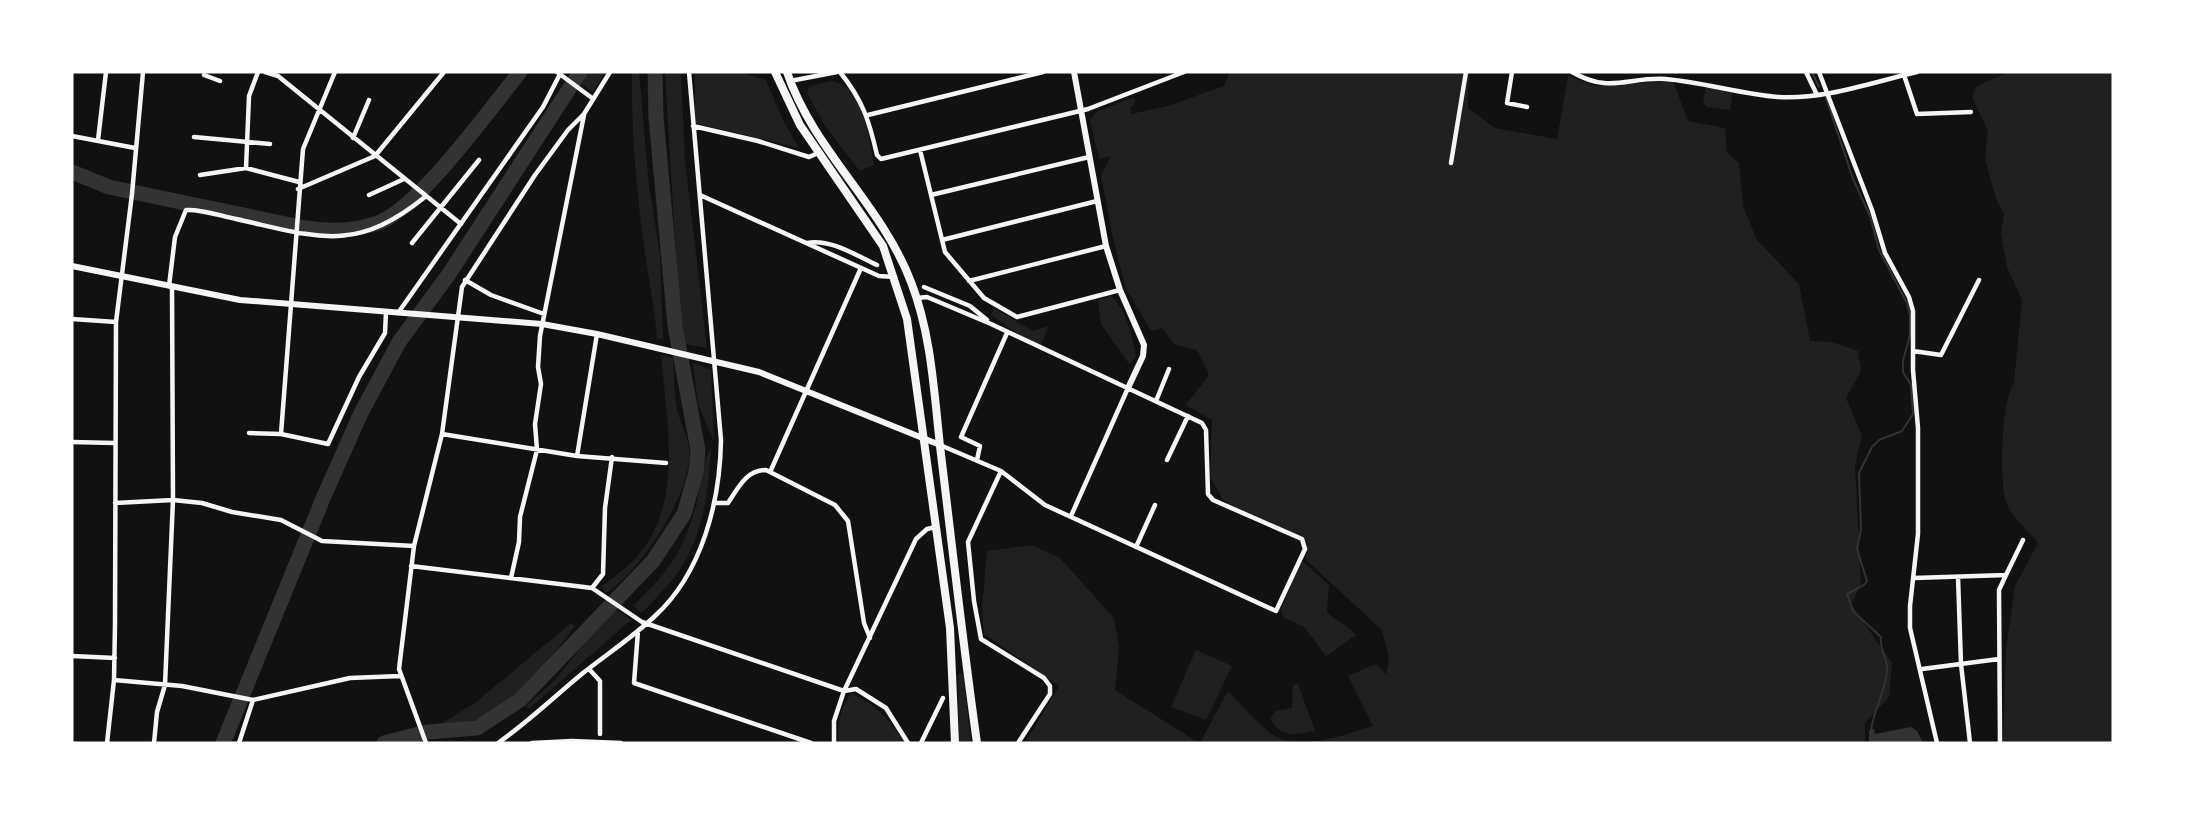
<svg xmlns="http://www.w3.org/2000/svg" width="2185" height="815" viewBox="0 0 2185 815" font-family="'Space Grotesk',sans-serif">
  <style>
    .green { fill: #202020 }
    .water { fill: #333 }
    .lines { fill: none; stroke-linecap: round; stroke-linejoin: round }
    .stream { stroke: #333; stroke-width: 2 }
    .river { stroke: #333; stroke-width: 15 }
    .minor { stroke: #f5f5f5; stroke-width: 4.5 }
    .tertiary { stroke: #f5f5f5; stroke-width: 6 }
    .trunk { stroke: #f5f5f5; stroke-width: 8 }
  </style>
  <rect width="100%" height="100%" fill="#111"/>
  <path class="green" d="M587,72H606L593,92L579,82Z
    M632,72H639L649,186L660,255L663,339L657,338C655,311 650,287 646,260C637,199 631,134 632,72Z
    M665,72H681L685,160L707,348L685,344L680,327Z
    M695,72H740L766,80L783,120L799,148L695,123Z
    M1230,72H1469L1468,108L1495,128L1557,139L1568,76L1596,86L1673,81L1688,121L1725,128L1727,153L1739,163L1743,206L1757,240L1799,284L1810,341L1832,342L1858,351L1861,371L1846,398L1862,436L1855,465L1861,584L1851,604L1892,663L1889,697L1865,723V743H1200L1228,691C1242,705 1255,721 1270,733C1296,754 1346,734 1373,726L1348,676L1376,664L1386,674L1389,659L1382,630L1306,560L1307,543L1272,523L1241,512L1223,500L1210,476L1212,420L1186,405L1209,375L1197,350L1175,345L1162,328L1151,331L1125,287L1112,233L1101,176L1111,156L1099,159L1090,120L1096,112L1134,97L1135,102L1130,109L1131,114L1168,106L1224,86Z
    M2009,72L2113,73V743H2003L2006,650L2015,586L2038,543C2029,532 2015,520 2008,507C1998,488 2001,400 2014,383L2022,300L2007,267L2001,233L2004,214L1996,199L1985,158L1988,131L1972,97L1977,86Z
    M830,81C865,85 869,138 874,165L860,171L825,126L807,93L809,86Z
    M1706,87L1733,88L1730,110L1707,107L1703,103Z
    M1111,296C1126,309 1133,337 1136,357L1129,364L1101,324L1098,300Z
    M994,308L1033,331L1048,326L1041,346L1016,333L991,315Z
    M661,355L673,358C674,375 674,393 677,409C680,423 688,436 689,449C694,491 640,572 606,593L602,586C615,576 630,566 640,553C684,500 666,417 661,355Z
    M693,363L711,370L714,441L698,405Z
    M711,448C709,489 703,537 678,572C668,586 654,600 642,613L633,606C668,573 682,553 696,506C701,487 700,465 711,448Z
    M1032,545L1060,558L1114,618L1119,647L1115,690L1199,743H1025L1059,686L984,634L982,607L987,551Z
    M1301,560L1329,585L1327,612C1336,622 1348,624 1356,635L1326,656L1304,627L1283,617L1281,610Z
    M617,610L631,620L529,709L526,706L554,681L584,644Z
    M571,623L575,626C539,673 498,728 434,728L475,703Z
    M1196,650L1232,666L1206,720L1171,707Z
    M963,673L971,743H959L958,674Z
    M1298,684L1315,731C1294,735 1283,738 1270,719L1276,711L1292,708L1293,685Z
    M852,693C877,706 890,720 905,743H839C836,727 841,705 852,693Z
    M232,700L247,704L232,743H215Z"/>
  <path class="water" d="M1911,727L1917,731L1923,743H1869V730L1874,729L1875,734Z"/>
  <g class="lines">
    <path class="stream" d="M1812,72L1819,87
      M1826,98L1853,179L1870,216L1879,250L1907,303L1910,316V335L1903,361V372L1911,385L1913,414L1902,431L1879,440L1872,447L1859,473L1861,529L1857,549L1867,581L1864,585L1847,594L1853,611L1881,637C1879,650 1888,658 1887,670C1886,691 1873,710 1871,731"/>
    <path class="river" d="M72,172L109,187L305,228C330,232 354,231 378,223C420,207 489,110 520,72
      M223,743L324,496L361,413L399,342L449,274L580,72
      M384,743L427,732L477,728L520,700L653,561L684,514L696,472L698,450L675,326L656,117L655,72"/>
    <path class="minor" d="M265,72L278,76L461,224
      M557,72L592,98
      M840,72C863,101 869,120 877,155L881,159L1088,109L1184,72
      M1512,72L1507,103L1527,107
      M1572,72C1610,94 1627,77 1665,79C1703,82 1740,94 1778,97C1824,100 1873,82 1917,72
      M1806,72L1817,95
      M1819,72L1872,210L1885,253L1909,297L1913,311V370L1918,428V534L1910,606V628L1937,743
      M204,75L220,81
      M1904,75L1917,114L1971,112
      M790,81L837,72
      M868,115L1043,72
      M693,126L758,141L809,157L818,153
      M72,136L135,148
      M194,137L270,144
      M353,138L369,100
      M98,140L106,72
      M920,150L945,252L984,298L1017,317L1120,290
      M1451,163L1466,72
      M246,168L249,96L258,72
      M200,175L246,168L299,182
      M298,189L375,156L444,72
      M369,195L404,179
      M700,195L879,276L895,277
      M931,195L1089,157
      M942,240L1097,201
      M412,243L479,160
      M807,243C830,238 857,256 877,265
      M465,280L491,295L544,314
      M969,281L1106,246
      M169,286L175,237L186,210C202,209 221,216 236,219C318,237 354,254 425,197
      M924,287L970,306L987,320
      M917,298L927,297L991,324L1202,423L1206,430L1208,494L1213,500L1302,539L1305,549L1276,611L1045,505L1001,471L940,445
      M398,313L543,107L560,74
      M72,319L116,322
      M1913,351L1941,355L1979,280
      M1156,401L1169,369
      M249,433L281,434L328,444L359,377L385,333L386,312
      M281,434L303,149L335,72
      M442,434L577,456L666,463
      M72,442L114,443
      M577,456L597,334
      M977,460L980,446L961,437L1007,333
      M1167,460L1188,416
      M771,470L861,268
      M1001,471L968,542L974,601L981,639L1044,678L1050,686V694L1018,743
      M115,503L173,500L202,503L232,512L281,520L322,541L414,546
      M714,503H728C738,488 746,470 766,470L835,505L848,521L864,623L870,638
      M1071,516L1128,388
      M1136,547L1155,505
      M411,566L592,588L642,622L844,691L856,689L886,708L908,743
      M2006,575L2023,540
      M1958,577L1961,664L1970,743
      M511,578L519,542L520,517L537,450L535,424L541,384L538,367L540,336L584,115
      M1914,578L2006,575L1999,590L2000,743
      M592,588L603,574L605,508L612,457
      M638,631L634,683L811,743
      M72,656L115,658
      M589,669L600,681V734
      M1922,669L1999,659
      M114,680L182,686L253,700L350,678L400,676
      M107,743L114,680L115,624L116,322L132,194L143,72
      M154,743L157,712L165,685L173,500L172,286
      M239,743L253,700
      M426,743L399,669L414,546L442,434L462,287L535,175L568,130L584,114L610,72
      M498,743C528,722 555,696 583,673C607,654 633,637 655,616C702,573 720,502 721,440L689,72
      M532,743L572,741L621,743
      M834,743V721L844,691L916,539L927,529L936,527
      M921,743L943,698"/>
    <path class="tertiary" d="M1074,72L1106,246L1120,290L1144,345L1143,356L1128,388
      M72,266L240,300L542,324L597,334L759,372L940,445"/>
    <path class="trunk" d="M775,72L800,125L883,246L907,319L950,628L955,743
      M787,72C813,150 882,205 911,282C931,333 934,391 940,446C952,545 963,644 977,743"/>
  </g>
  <rect width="2185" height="815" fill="none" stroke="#ffffff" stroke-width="147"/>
</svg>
